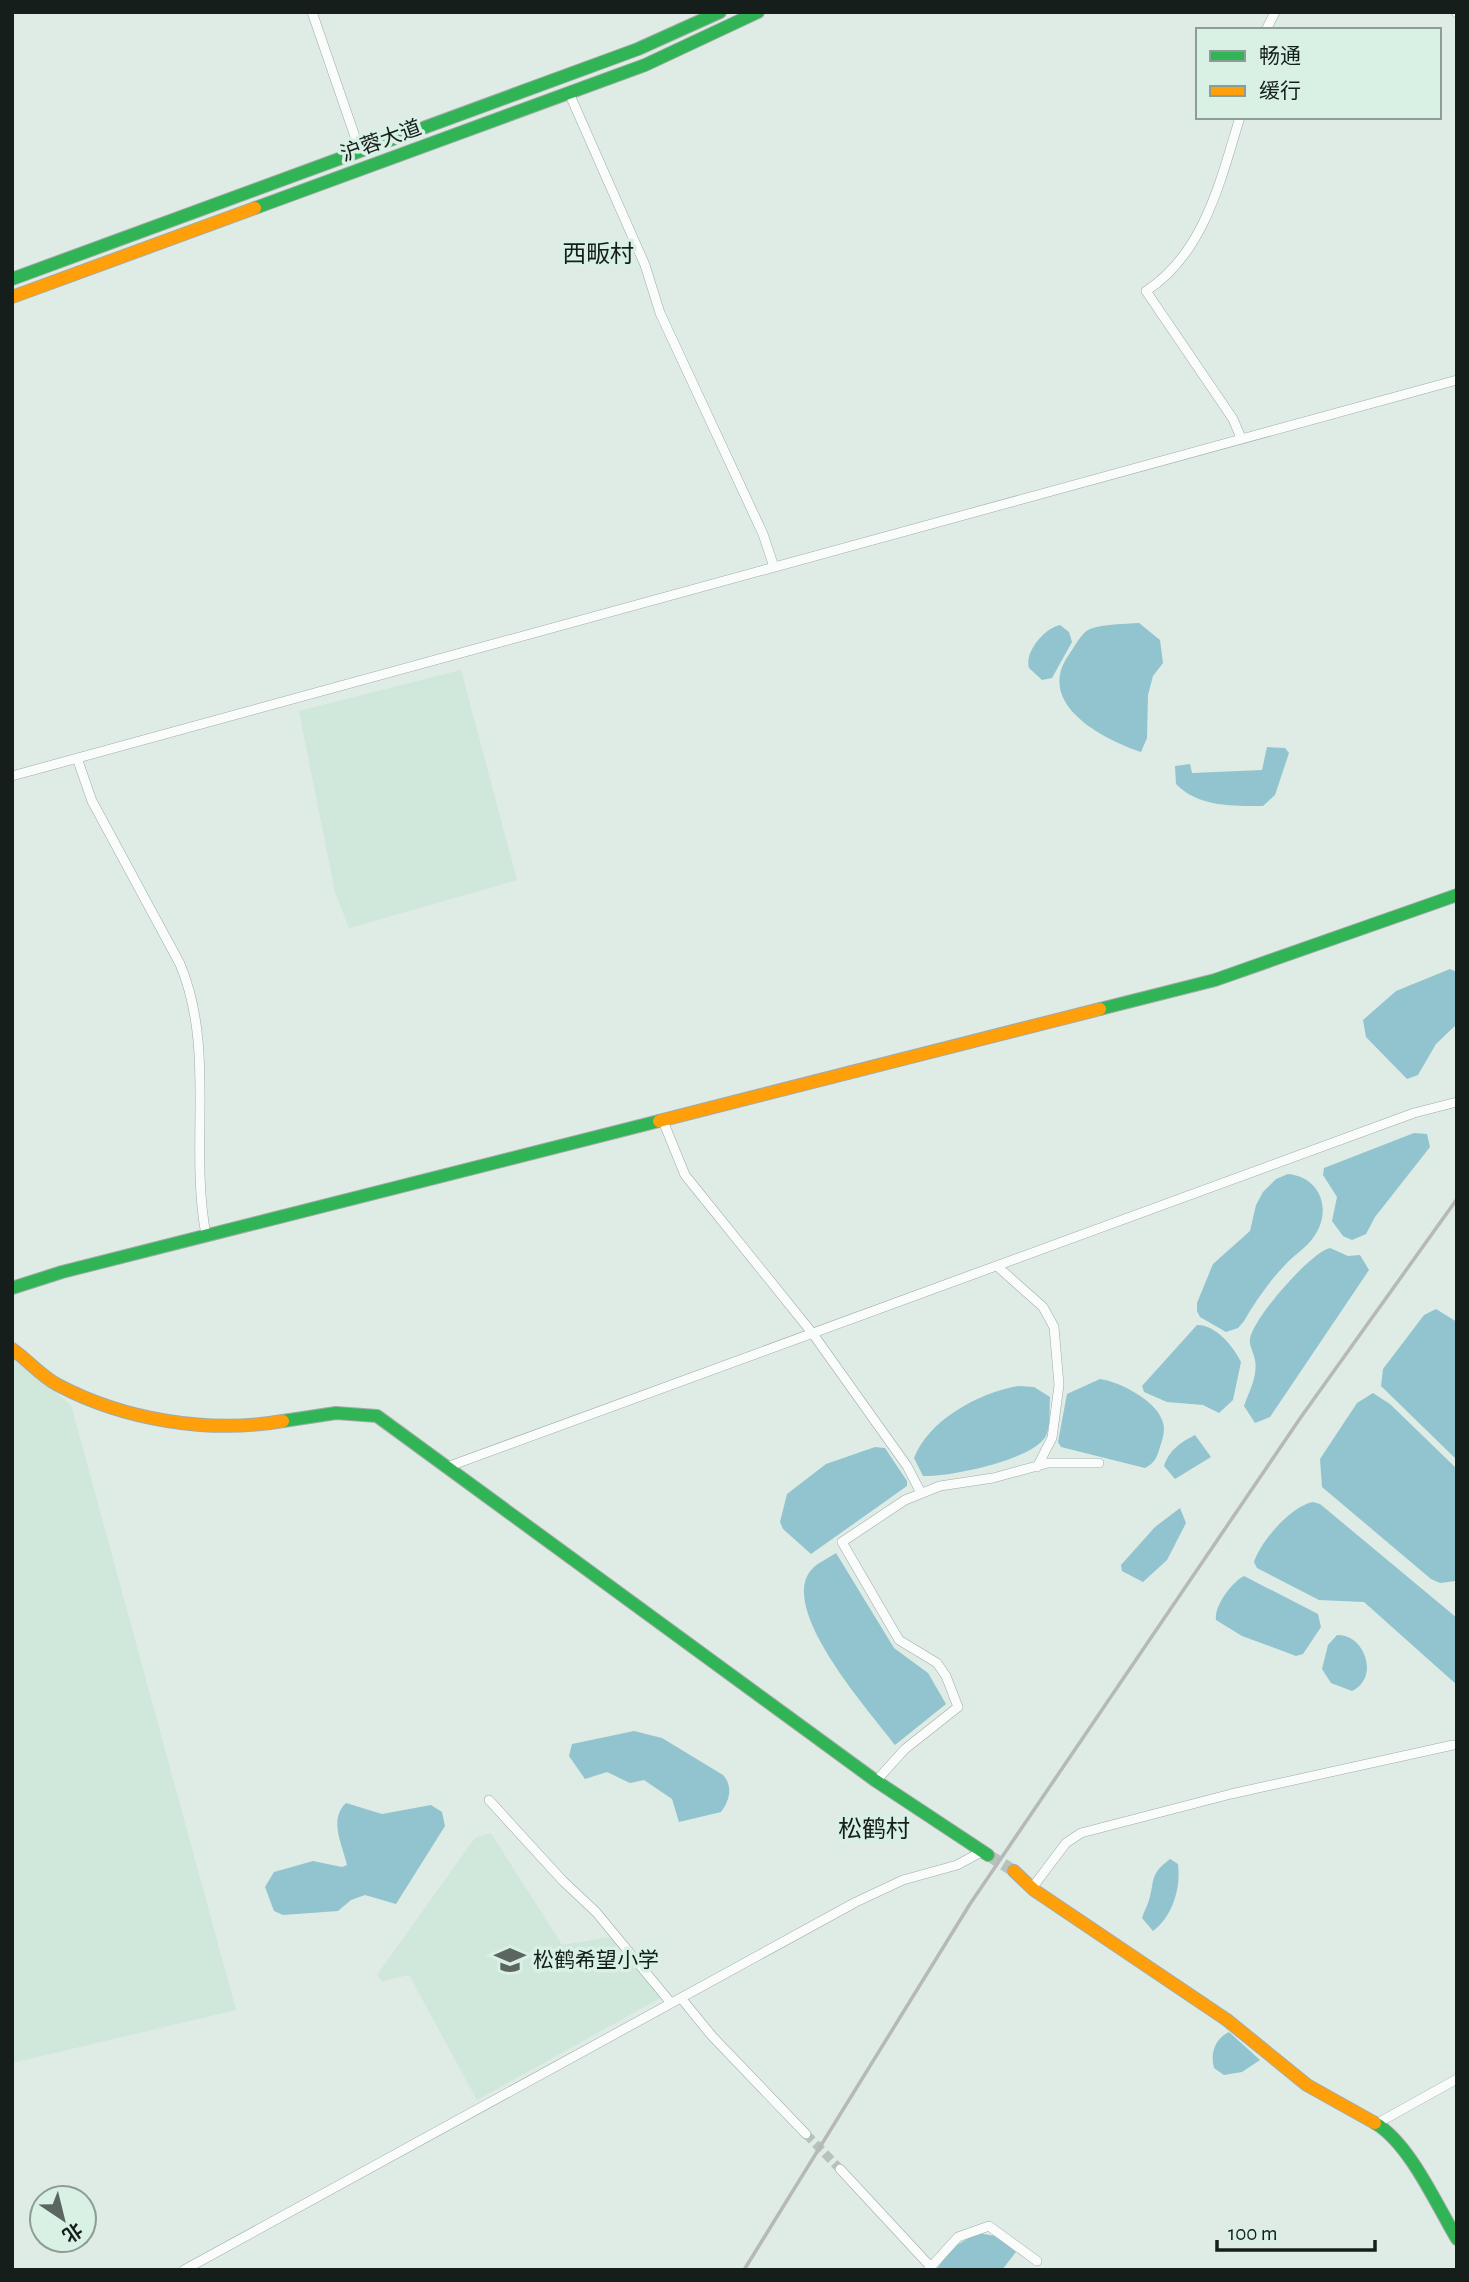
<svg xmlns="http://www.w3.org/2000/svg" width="1469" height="2282" viewBox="0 0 1469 2282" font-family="'Alegreya Sans','Noto Sans SC',sans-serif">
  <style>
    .built { fill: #d0e7dc }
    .water { fill: #91c4cf }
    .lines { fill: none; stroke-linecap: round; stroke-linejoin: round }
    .street-tunnel { stroke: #b7c2bc; stroke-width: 9; stroke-dasharray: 9 4.5; stroke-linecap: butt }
    .secondary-tunnel { stroke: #b7c2bc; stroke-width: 12; stroke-dasharray: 12 6; stroke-linecap: butt }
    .street-casing { stroke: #a1aba6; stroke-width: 10 }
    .fast-casing { stroke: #a1aba6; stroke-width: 14 }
    .slow-casing { stroke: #a1aba6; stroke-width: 14 }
    .street { stroke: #fafcfb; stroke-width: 9 }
    .fast { stroke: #30b455; stroke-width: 12 }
    .slow { stroke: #ff9f0a; stroke-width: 12 }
    .rail { stroke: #b5b9b7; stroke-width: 3.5 }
    .labels { text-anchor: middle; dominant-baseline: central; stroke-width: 7; stroke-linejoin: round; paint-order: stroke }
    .street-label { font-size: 21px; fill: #151e1a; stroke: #d9f1e5 }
    .poi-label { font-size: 21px; fill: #151e1a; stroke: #d9f1e5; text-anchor: start }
    .quarter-label { font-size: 24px; fill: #151e1a; stroke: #d9f1e5 }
  </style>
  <rect width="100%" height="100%" fill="#dfebe5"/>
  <path class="built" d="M461,670L517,880L349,928L335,892L299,711Z
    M12,1355L71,1405L236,2010L12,2063Z
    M491,1833L562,1945L611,1937L662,1997L477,2100L409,1975L382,1981L377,1975L475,1838Z"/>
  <path class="water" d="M1139,623L1160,640L1163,663L1153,676L1148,695L1147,738L1141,752C1102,739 1033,703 1070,653C1075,646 1082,632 1090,629C1104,624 1124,624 1139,623Z
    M1060,625L1069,632L1072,642L1052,678L1042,680L1029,668C1024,652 1045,628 1060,625Z
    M1267,747L1285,748L1289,753L1275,795L1263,806C1233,806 1198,807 1176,784L1175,766L1190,764L1192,773L1262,770Z
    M1450,969L1457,972V1024L1436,1044L1418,1075L1407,1079L1366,1037L1363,1020L1396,991Z
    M1414,1133L1427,1134L1430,1147L1375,1217L1366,1234L1352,1240L1343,1236L1332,1221L1337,1197L1323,1175L1324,1168Z
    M1288,1174C1321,1177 1333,1211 1313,1238C1306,1248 1294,1255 1286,1264C1270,1280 1255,1302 1244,1321L1238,1328L1226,1332L1200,1317L1197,1311V1303L1213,1264L1250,1231L1256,1205L1263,1192L1276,1179Z
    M1330,1248L1348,1256L1360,1255L1369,1270L1270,1417L1255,1423L1244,1406C1249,1392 1258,1376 1255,1360C1254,1353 1249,1346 1250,1339C1253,1318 1311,1252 1330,1248Z
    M1436,1309L1457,1322V1460L1381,1386L1383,1369L1424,1315Z
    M1197,1325C1215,1324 1234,1347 1241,1362L1233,1400L1219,1413L1203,1405L1167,1402L1144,1392L1142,1386Z
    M1100,1379C1120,1382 1155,1400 1162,1420C1166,1429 1163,1438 1160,1447C1157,1457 1155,1463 1145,1468L1061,1447L1058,1442L1067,1394Z
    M1018,1386L1034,1387L1050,1397C1049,1409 1051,1425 1046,1436C1033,1460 949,1477 923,1476L914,1458C929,1420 978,1393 1018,1386Z
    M1373,1393L1390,1404L1457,1469L1455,1581L1440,1583L1431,1579L1322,1487L1320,1459L1357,1403Z
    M1195,1435L1211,1457L1175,1479L1164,1466C1170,1449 1180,1443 1195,1435Z
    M875,1447L885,1448L907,1481V1486L811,1554L783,1529L780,1522L787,1494L826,1464Z
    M1313,1502L1320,1504L1457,1618V1685L1364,1602L1319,1600L1257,1568L1254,1562C1261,1541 1291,1506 1313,1502Z
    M1180,1508L1186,1523L1167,1560L1143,1582L1122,1571L1121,1565L1155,1527Z
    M836,1553L894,1648L928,1673L946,1704L895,1745C872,1714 774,1606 813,1568C819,1562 829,1558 836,1553Z
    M1244,1576L1318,1614L1321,1627L1303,1654L1296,1656L1242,1636L1216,1620C1214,1606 1232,1582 1244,1576Z
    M1337,1635C1365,1634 1380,1678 1352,1691L1331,1683L1322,1669L1328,1645Z
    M634,1731L662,1738L723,1775C733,1786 730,1800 721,1812L679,1822L672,1799L644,1780L630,1783L607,1772L585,1779L569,1756L572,1744Z
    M346,1803L382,1814L431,1805L442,1812L445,1826L396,1904L365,1895L351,1900L338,1911L283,1915L274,1911L265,1887L274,1872L313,1861L342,1867L347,1865C343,1846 328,1820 346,1803Z
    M1170,1859L1178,1864C1181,1887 1173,1916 1153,1931L1142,1918C1144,1911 1147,1907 1149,1900C1155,1880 1149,1875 1170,1859Z
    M1229,2032L1260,2060L1242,2072L1224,2075L1214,2068C1210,2053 1215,2039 1229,2032Z
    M977,2233L996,2236L1016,2252L1002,2270H936L952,2248Z"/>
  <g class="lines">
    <path class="street-tunnel" d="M806,2134L840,2169"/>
    <path class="secondary-tunnel" d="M988,1855L1014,1871"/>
    <g class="street-casing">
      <path id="street" d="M312,12L360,151
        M1456,12L1457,13
        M1266,30L1275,12
        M569,93L645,265L660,313L763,534L774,567
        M1240,117C1221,179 1204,254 1146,291L1233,419L1241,438
        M77,758L92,801L180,964C216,1050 189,1145 206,1235
        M12,776L1457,380
        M663,1121L685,1175L813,1334L907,1466L921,1493
        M998,1267L1043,1307L1054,1327L1059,1385L1052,1438L1037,1467
        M447,1467L1414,1113L1457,1102
        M876,1781L905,1749L958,1707L946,1676L937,1663L899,1640L842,1542L905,1500L940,1486L993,1478L1048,1463H1099
        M489,1800L563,1881L596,1912L671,2003
        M1032,1888L1066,1843L1081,1833L1231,1794L1453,1745
        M681,1998L712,2036L806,2134
        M1376,2124L1457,2079
        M840,2169L930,2266
        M184,2270L856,1902L903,1880L957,1865L983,1851
        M928,2270L958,2237L989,2226L1037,2261"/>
    </g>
    <g class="fast-casing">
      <path id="fast" d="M255,208L645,65L758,12
        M12,279L638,49L720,12
        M1100,1009L1215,980L1457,895
        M12,1288L62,1272L659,1121
        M283,1421L336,1413L377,1416L876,1781L988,1855
        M1375,2123C1410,2144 1436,2204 1457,2239"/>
    </g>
    <g class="slow-casing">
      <path id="slow" d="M12,297L255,208
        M659,1121L1100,1009
        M12,1349C28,1360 41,1376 58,1385C124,1420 209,1434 283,1421
        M1014,1871L1034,1890L1227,2020L1307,2085L1375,2123"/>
    </g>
    <use href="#street" class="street"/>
    <use href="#fast" class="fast"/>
    <use href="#slow" class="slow"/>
    <path class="rail" d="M744,2270L970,1904L1301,1417L1457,1199"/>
  </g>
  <defs>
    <g id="school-bare" transform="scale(2.415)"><path d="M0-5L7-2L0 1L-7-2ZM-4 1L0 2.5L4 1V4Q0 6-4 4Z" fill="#5c6661" stroke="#d9f1e5" stroke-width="2.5" paint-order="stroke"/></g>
  </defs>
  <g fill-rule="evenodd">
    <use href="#school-bare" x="510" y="1960"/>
  </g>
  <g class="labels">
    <g class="street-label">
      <text transform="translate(381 141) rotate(-20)">沪蓉大道</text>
    </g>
    <g class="poi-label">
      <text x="533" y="1960">松鹤希望小学</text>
    </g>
    <g class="quarter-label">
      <text x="598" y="255">西畈村</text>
      <text x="874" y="1830">松鹤村</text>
    </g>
  </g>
  <rect width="1469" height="2282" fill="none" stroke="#151e1a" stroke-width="28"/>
  <rect x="1196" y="28" width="245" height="91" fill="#d9f1e5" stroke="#8b9d94" stroke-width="2"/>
  <rect x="1210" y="51" width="35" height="10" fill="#30b455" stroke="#8b9d94" stroke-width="2"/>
  <text x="1259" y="63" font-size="21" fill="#151e1a">畅通</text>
  <rect x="1210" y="86" width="35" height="10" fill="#ff9f0a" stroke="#8b9d94" stroke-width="2"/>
  <text x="1259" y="98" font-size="21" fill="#151e1a">缓行</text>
  <g transform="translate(63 2219) rotate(145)"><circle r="33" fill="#d9f1e5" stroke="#8b9d94" stroke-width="2"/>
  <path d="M0-5L12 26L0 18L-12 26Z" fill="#5c6661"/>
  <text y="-10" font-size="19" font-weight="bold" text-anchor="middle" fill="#151e1a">北</text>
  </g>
  <path d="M1217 2240v10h158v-10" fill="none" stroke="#151e1a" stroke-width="3.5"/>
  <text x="1228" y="2240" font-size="21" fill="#151e1a" stroke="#d9f1e5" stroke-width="5" paint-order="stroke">100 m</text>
</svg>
